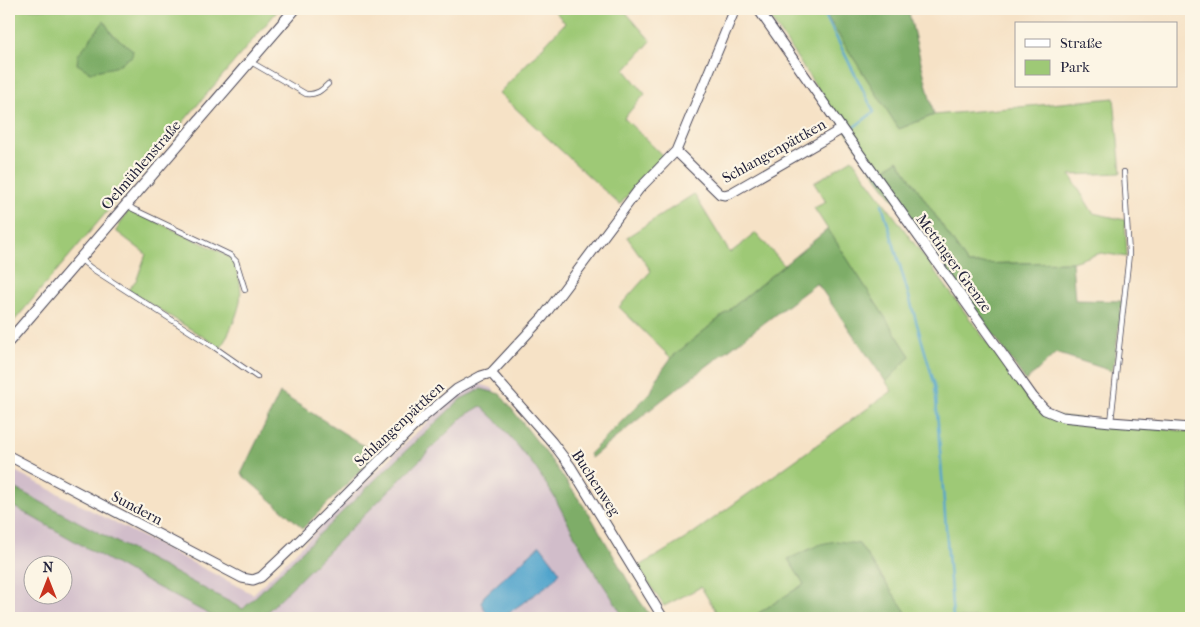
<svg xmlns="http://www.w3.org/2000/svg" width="1200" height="627" viewBox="0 0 1200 627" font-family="'IM FELL French Canon',serif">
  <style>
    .industrial { fill: #d1bdca; fill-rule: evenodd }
    .green { fill: #9ec976; stroke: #607658 }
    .forest { fill: #7ead67; stroke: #506851 }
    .water { fill: #51a4cc; stroke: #3a6384 }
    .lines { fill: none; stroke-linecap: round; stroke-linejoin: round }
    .stream { stroke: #51a4cc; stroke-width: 2.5 }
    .service-casing { stroke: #423f50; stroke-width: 6 }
    .minor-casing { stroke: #423f50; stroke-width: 11 }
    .tertiary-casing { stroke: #423f50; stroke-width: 12 }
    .service { stroke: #fff; stroke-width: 4.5 }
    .minor { stroke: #fff; stroke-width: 9 }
    .tertiary { stroke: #fff; stroke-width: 10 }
    .labels { text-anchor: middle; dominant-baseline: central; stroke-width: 4.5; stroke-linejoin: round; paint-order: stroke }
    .street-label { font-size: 15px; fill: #22223b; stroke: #fcf5e5 }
  </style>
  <rect width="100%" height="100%" fill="#fcf5e5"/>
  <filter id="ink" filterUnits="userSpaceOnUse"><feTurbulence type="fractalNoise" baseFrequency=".02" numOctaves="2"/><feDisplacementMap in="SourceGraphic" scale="10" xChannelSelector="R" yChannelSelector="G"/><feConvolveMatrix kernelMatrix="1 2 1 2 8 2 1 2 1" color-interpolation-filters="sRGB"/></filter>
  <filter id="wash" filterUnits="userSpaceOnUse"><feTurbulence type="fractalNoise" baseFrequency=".0096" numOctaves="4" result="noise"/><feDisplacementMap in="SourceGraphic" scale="20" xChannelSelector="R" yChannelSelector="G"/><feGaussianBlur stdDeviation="1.12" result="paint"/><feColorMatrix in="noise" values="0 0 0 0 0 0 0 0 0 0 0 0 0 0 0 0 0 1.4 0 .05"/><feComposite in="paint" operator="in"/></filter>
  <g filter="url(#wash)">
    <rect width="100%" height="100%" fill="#f6e2c6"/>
    <path class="industrial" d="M479,384L492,388L540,452L642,618H9V468L253,594L417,432L460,394ZM32,564H62V594H32Z"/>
    <path class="green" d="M9,9H279L9,327Z
      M553,9H623L651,41L625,70L645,94L624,118L664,157L636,184L620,205L499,93L565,23Z
      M780,9H822L899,129L934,115L1114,98L1121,173L1070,175L1093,213L1125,220L1127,257L1101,253L1072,262L968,264L898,160L876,176L769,16Z
      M852,159L1034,406L1044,414L1191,432V618H910L859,544L788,559L804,584L751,618H720L701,587L664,606L638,567L685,539L892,391L886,382L910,356L814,208L826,202L814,183Z
      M694,194L730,253L756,233L784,265L671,358L619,307L651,271L627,237Z
      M129,209L219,251L233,260C235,267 239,275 240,283C244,306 231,328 221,348L128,290L137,279L146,254L116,231Z"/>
    <path class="forest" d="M822,9H908L934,115L899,129Z
      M104,21L112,34L133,50L132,56L115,67L90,72L77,64L78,55Z
      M898,160L968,264L1072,262L1075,300L1122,301L1115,358L1112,371L1056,353L1026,381L969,300L876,176Z
      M828,229L910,356L886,382L817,283L662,400L591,458L589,454L651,392L658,376L671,358Z
      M481,389L500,394L546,453L590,515L639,600L652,618H624L612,598L590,565L555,498L535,467L496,420L481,406L464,416L261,618H216L140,578L9,504V485L243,609L377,478L461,399Z
      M280,393L377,454L303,528L241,474Z
      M836,541L859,544L910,618H751L804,584L788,559L821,544Z"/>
    <path class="water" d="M540,545L560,572L552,582L503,617H495L488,615L481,603L484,596Z"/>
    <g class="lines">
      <path class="stream" d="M822,9L874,112L850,130L883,179
        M9,19L16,9
        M882,204L935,386L953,618"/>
    </g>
  </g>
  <g filter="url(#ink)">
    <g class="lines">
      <g class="service-casing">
        <path id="service" d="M251,62L306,94C316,95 321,91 328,84
          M127,204L133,209L230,255L236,261L245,290
          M80,259L91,268L214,347L257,377
          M1111,422L1129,254L1124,172"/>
      </g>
      <g class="minor-casing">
        <path id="minor" d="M758,9L842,129L1033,397L1045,410L1062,417L1111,422L1191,428
          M676,151L720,194L725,195L731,193L842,129
          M491,373L552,442L571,467L663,618
          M9,456L242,578L253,580L261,577L296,544L421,419L457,389L481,376L491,373L543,317L639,189L676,151L735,9"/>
      </g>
      <g class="tertiary-casing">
        <path id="tertiary" d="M9,341L295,9"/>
      </g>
      <use href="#service" class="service"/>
      <use href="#minor" class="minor"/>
      <use href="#tertiary" class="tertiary"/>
    </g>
  </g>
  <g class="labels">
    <g class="street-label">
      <text transform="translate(774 151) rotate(-29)">Schlangenpättken</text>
      <text transform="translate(141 165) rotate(-49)">Oelmühlenstraße</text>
      <text transform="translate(954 263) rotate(54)">Mettinger Grenze</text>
      <text transform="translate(399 424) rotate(-43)">Schlangenpättken</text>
      <text transform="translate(596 483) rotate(57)">Buchenweg</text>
      <text transform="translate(137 508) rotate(28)">Sundern</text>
    </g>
  </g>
  <rect width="1200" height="627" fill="none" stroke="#fcf5e5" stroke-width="30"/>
  <rect x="1015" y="22" width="162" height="65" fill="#fcf5e5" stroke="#a5a1a1"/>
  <rect x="1025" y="39" width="25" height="8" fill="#ffffff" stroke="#a5a1a1"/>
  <text x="1060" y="48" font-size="15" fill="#22223b">Straße</text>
  <rect x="1025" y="60" width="25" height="15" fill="#9ec976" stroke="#a5a1a1"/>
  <text x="1060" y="72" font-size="15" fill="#22223b">Park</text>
  <g transform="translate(48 580)"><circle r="24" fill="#fcf5e5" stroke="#a5a1a1"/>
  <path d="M0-4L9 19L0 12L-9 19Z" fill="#c8321e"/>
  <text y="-8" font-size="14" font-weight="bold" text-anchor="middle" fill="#22223b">N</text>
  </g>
</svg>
